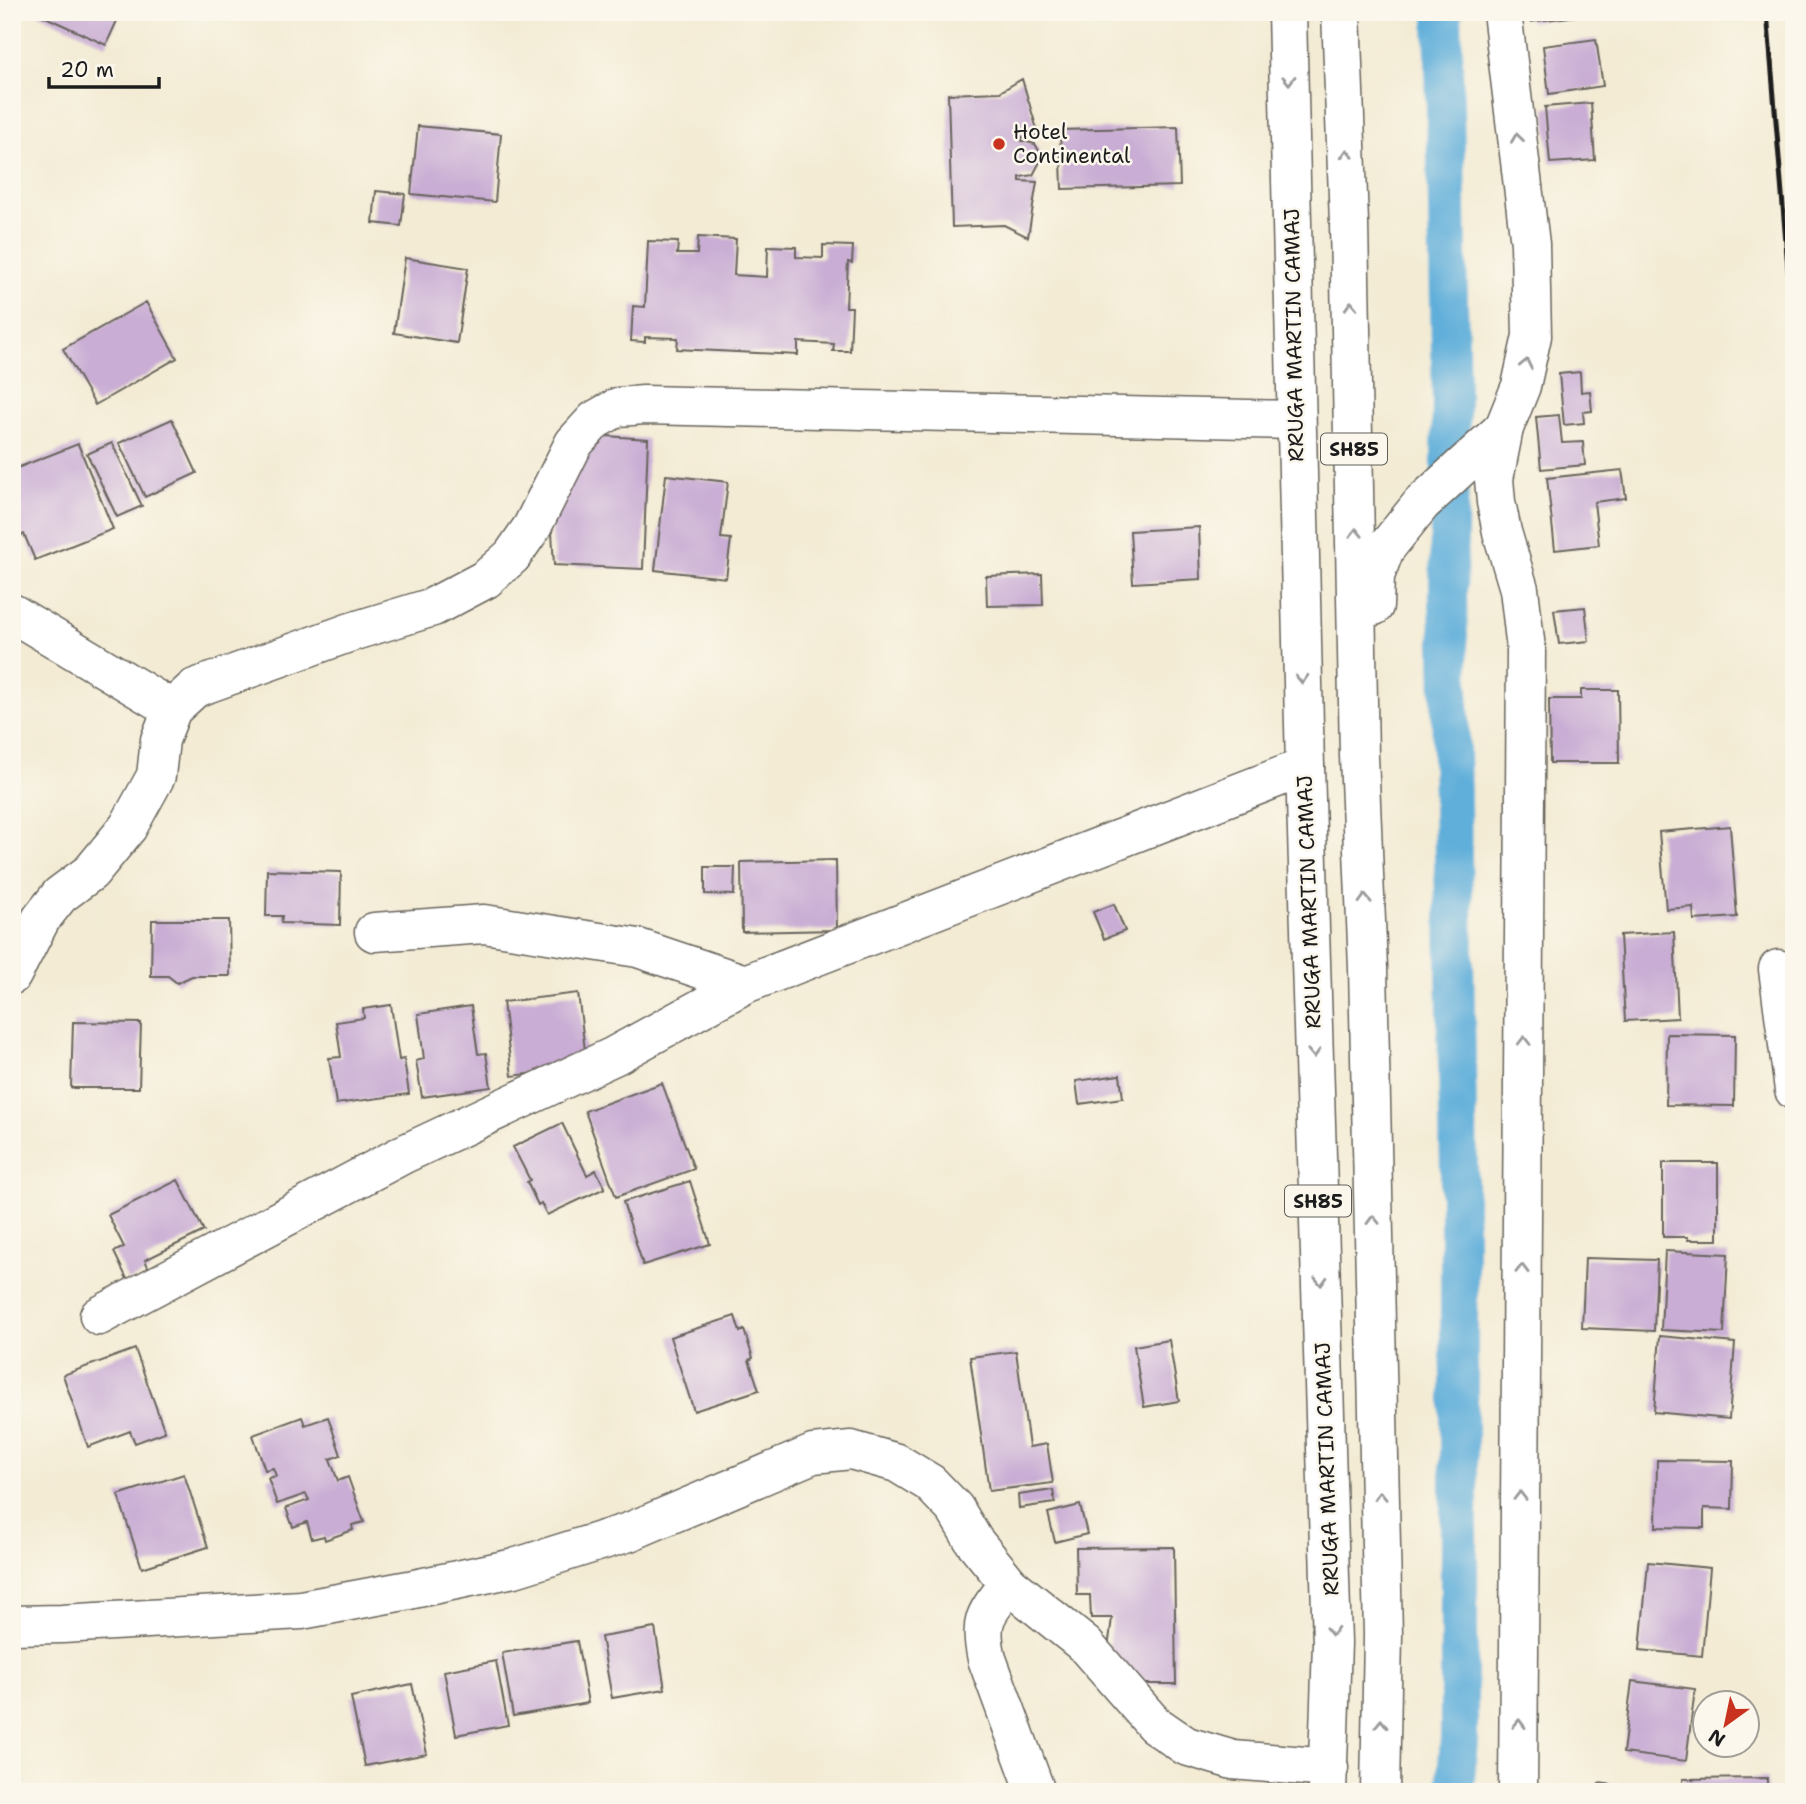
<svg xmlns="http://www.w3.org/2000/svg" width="1806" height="1804" viewBox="0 0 1806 1804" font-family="'Shantell Sans',sans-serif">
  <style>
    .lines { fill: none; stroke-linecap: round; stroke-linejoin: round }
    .canal { stroke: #60afda; stroke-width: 38 }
    .building { fill: #c9add4 }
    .street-casing { stroke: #67645c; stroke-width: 41 }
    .secondary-casing { stroke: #67645c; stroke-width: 41 }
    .highway-casing { stroke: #67645c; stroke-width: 41 }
    .street { stroke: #fff; stroke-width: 38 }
    .secondary { stroke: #fff; stroke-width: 38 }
    .highway { stroke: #fff; stroke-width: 38 }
    .rail { stroke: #1c1c1c; stroke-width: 5 }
    .oneway { stroke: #999 }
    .poi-dot { fill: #c8321e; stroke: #fbf7ec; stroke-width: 2.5 }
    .labels { text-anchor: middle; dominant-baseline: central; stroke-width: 5; stroke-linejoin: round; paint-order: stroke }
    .shield { fill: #fbf7ec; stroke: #5f5e5a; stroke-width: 2 }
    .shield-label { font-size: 19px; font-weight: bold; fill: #1c1c1c }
    .poi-label { font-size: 21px; fill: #1c1c1c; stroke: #fbf7ec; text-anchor: start }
    .street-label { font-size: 21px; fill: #1c1c1c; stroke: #fbf7ec }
  </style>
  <rect width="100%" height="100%" fill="#fbf7ec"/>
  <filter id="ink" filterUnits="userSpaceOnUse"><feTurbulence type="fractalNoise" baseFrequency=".0143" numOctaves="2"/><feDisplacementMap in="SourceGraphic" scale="14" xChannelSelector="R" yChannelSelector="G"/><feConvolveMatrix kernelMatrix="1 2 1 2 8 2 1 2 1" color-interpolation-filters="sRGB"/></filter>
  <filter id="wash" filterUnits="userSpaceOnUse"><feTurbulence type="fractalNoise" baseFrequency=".00686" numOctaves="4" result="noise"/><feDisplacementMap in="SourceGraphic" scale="28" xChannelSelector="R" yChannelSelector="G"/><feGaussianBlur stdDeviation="1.57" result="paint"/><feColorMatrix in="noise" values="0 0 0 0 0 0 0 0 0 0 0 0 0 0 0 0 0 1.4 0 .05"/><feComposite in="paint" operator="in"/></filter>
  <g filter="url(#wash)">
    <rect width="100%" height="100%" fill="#f3ebd4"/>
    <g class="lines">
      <path class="canal" d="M1443,12L1451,399L1448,593L1459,1170V1738L1455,1792"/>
    </g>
    <g id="blocks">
      <path class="building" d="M39,12H121L106,45L39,14Z
        M1528,12H1593V14L1530,22Z
        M1596,39L1603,86L1549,94L1543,46Z
        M1022,79L1039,136L1022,137V141L1035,144L1041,154V160L1033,175L1020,177V181L1037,182L1028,237L1004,225L952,227L948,94L1000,92Z
        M1591,103L1595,160L1550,163L1545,107Z
        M418,126L501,134L495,202L411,194Z
        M1178,127L1180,186L1062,189L1060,130Z
        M376,191L405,194L401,226L373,223Z
        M698,237L736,239L734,275L767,277L768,246L796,247V257L823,258V245L853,246L852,263L848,262L846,307H852L850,351H833L834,344L798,342V355L677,349L678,338L645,337V342L631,341L633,306L645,307L648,241L678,242L677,254H697Z
        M405,258L468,268L457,343L394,333Z
        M146,302L177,358L95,405L63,349Z
        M1580,372L1581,392L1590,391L1592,411L1583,412L1584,423L1564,425L1559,374Z
        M1559,415L1562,443L1583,442L1585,465L1541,469L1536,417Z
        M172,419L197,473L145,497L119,443Z
        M592,435L648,439L643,569L554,565L551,516Z
        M112,443L142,506L117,517L87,454Z
        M78,444L113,529L35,560L24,534L20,536L12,517V470Z
        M1622,470L1626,498L1594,502L1599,545L1555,550L1547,478Z
        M666,475L728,482L721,538L731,539L726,578L655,570Z
        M1199,527L1201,579L1133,583L1130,531Z
        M1042,574L1043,605L987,606L986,576Z
        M1585,607L1589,641L1559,644L1554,610Z
        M1581,690H1618L1619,763H1550L1549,699H1581Z
        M1730,826L1737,917L1694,920L1693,907L1666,909L1659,832Z
        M836,860L837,930L742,932L741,862Z
        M705,867H735L734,895L705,894Z
        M267,870L341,872L340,925L281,923L282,916H266Z
        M1114,904L1125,931L1104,939L1093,912Z
        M152,920H229L230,976H192L177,983L168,976H151Z
        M1674,932L1678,1018L1625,1021L1620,935Z
        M578,993L587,1067L512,1076L503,1002Z
        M391,1005L399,1060L404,1059L409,1094L336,1104L329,1058L341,1057L336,1022L364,1018L363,1009Z
        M471,1006L478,1054L486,1053L491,1087L422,1097L416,1061L424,1059L418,1014Z
        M73,1022L141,1023L139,1088H71Z
        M1667,1034L1735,1035L1734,1106L1666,1105Z
        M1120,1075L1123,1098L1079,1104L1076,1081Z
        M662,1083L694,1169L616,1197L585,1111Z
        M562,1123L587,1175L596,1170L605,1188L547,1215L541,1203L538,1205L527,1182L530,1180L513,1147Z
        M1663,1163H1718V1240H1688V1237H1663Z
        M178,1180L204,1231L145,1260L150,1271L128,1281L114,1252L124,1247L108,1215Z
        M690,1181L710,1244L643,1265L623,1202Z
        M1665,1251L1728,1254L1724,1333L1661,1330Z
        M1585,1258L1657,1260L1654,1331L1582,1328Z
        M735,1316L740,1332L744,1330L753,1358L749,1360L759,1390L694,1411L670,1337Z
        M1660,1336L1735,1343L1729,1419L1654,1412Z
        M1169,1340L1179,1401L1144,1407L1134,1346Z
        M135,1349L165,1432L135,1443L130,1431L88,1447L63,1375Z
        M1016,1351L1029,1447L1047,1444L1053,1483L989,1491L970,1357Z
        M302,1417L305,1425L328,1417L341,1455L330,1459L338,1481L348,1477L364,1522L352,1525L353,1530L325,1540L324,1536L312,1539L307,1522L293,1527L286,1508L309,1500L306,1494L277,1504L268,1478L276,1476L273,1468L265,1470L253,1435Z
        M1657,1460L1733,1461L1732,1509L1704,1508V1528L1656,1527Z
        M184,1474L208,1547L142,1568L118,1495Z
        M1053,1490L1055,1503L1019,1508L1018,1495Z
        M1080,1505L1087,1534L1055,1542L1048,1513Z
        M1174,1547L1176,1684H1139L1107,1656L1112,1618H1091L1090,1595H1077L1076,1548Z
        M1648,1562L1710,1568L1702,1656L1640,1650Z
        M655,1628L665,1689L612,1698L601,1637Z
        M577,1641L588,1703L513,1716L502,1653Z
        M496,1661L508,1725L456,1735L444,1671Z
        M1632,1681L1695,1689L1686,1761L1623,1753Z
        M412,1684L427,1754L365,1766L351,1697Z
        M1767,1778V1792H1683V1779Z
        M1599,1783L1649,1790V1792H1598Z"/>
    </g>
  </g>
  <g filter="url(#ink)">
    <use href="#blocks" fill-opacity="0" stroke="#67645c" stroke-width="2"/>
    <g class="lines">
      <g class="street-casing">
        <path id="street" d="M12,613L172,709
          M374,932L484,924L638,948L745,984
          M1778,969L1794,1090
          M12,975L41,919L60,895L91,872L128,827L156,776L160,740L172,709L195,688L351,632L433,607L486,579L512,556L532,527L574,443L595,420L618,407L644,405L1296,420
          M99,1316L404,1154L614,1056L745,984L1305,767
          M1009,1584C986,1614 978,1619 987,1659L1036,1792
          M12,1625L62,1624L301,1610L409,1590L514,1568L629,1532L813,1454L851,1450L897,1463L930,1483L955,1509L974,1541L1009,1584L1085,1645L1154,1724L1186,1746L1233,1760L1329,1768"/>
      </g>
      <g class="secondary-casing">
        <path id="secondary" d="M1502,12L1530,244L1532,336L1521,386L1504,428L1494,479L1496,502L1502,532L1519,589L1526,649L1518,1792"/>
      </g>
      <g class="highway-casing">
        <path id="highway" d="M1287,12L1305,767L1332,1643L1327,1792
          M1341,12L1349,223L1359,756L1368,968L1383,1635L1380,1792
          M1374,606L1375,576L1385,549L1422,503L1504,428"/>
      </g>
      <use href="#street" class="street"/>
      <use href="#secondary" class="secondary"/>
      <use href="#highway" class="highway"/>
      <path class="rail" d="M1767,12L1794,340"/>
    </g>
    <defs><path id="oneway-chevron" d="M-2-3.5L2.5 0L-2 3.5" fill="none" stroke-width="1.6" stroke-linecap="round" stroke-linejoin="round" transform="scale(1.75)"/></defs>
    <g class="oneway">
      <use href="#oneway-chevron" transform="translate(1289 80) rotate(89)"/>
      <use href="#oneway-chevron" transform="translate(1517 138) rotate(-97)"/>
      <use href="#oneway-chevron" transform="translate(1347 154) rotate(-92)"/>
      <use href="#oneway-chevron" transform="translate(1351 306) rotate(-91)"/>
      <use href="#oneway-chevron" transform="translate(1526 364) rotate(-78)"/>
      <use href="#oneway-chevron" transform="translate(1356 533) rotate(-91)"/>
      <use href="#oneway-chevron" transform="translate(1302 679) rotate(88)"/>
      <use href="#oneway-chevron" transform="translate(1365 899) rotate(-92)"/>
      <use href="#oneway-chevron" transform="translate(1524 1041) rotate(-90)"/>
      <use href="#oneway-chevron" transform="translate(1314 1053) rotate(88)"/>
      <use href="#oneway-chevron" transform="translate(1373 1220) rotate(-91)"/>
      <use href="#oneway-chevron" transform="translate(1522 1269) rotate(-89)"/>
      <use href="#oneway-chevron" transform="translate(1321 1281) rotate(88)"/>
      <use href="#oneway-chevron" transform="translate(1380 1496) rotate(-91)"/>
      <use href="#oneway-chevron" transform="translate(1520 1496) rotate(-90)"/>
      <use href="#oneway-chevron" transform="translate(1332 1631) rotate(88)"/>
      <use href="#oneway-chevron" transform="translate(1381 1724) rotate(-89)"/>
      <use href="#oneway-chevron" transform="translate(1519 1724) rotate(-89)"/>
    </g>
  </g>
  <circle class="poi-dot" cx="999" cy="144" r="7"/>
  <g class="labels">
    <g class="shield">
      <rect x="1321" y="433.5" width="66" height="31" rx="5"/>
      <rect x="1285" y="1185.5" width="66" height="31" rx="5"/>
    </g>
    <g class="shield-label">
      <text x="1354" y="449">SH85</text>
      <text x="1318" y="1201">SH85</text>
    </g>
    <g class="poi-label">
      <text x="1013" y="132">Hotel<tspan x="1013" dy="24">Continental</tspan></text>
    </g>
    <g class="street-label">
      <text transform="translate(1294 335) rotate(-91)">RRUGA MARTIN CAMAJ</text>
      <text transform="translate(1309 902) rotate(-92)">RRUGA MARTIN CAMAJ</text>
      <text transform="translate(1327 1469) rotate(-92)">RRUGA MARTIN CAMAJ</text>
    </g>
  </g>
  <rect width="1806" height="1804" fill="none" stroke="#fbf7ec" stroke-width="42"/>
  <g transform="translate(1726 1724) rotate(213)"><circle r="33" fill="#fbf7ec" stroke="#a29f99" stroke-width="2"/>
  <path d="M0-5L12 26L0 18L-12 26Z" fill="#c8321e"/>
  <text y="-10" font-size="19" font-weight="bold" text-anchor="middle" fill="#1c1c1c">N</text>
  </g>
  <path d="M49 77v10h110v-10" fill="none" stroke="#1c1c1c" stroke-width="3.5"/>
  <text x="60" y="77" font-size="21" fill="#1c1c1c" stroke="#fbf7ec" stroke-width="5" paint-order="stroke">20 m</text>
</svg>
